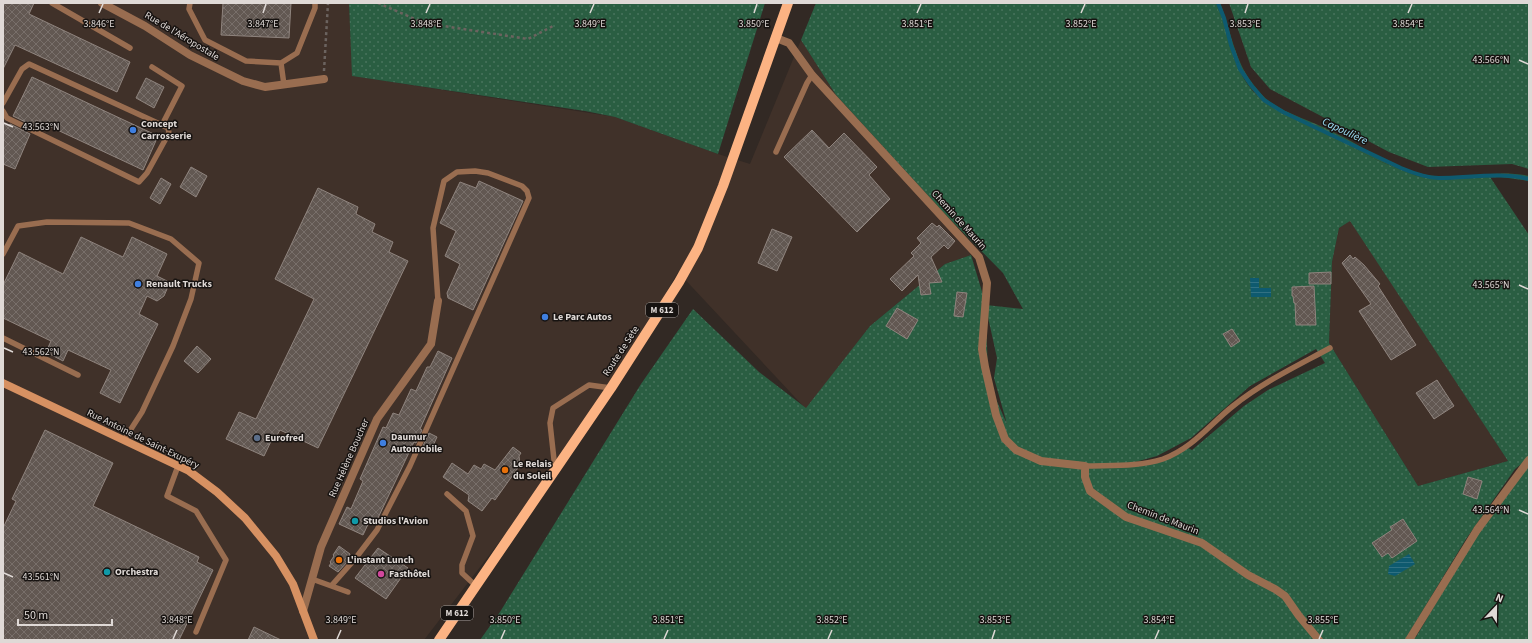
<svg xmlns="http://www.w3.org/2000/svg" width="1532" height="643" viewBox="0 0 1532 643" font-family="'Source Sans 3',sans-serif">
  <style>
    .built { fill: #403129 }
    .green { fill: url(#green-dots); fill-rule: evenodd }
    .wetland { fill: url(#wetland-marsh) }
    .water { fill: url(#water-rules) }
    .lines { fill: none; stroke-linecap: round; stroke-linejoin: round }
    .stream { stroke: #0e5a6f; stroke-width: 4 }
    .building { fill: url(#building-cross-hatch); stroke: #8f847e }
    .path { stroke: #6b635f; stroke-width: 2.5; stroke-dasharray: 3 3; stroke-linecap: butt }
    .lane { stroke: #996d50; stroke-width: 5.5 }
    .street { stroke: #996d50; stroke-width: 8 }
    .secondary { stroke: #d79162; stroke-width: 8 }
    .primary { stroke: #fcb383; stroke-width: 10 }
    .ticks { fill: none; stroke: #dfd9d6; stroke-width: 1.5 }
    .shop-dot { fill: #3f7fe0; stroke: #171311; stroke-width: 1.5 }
    .service-dot { fill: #5c6f8a; stroke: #171311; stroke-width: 1.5 }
    .food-dot { fill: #e8710a; stroke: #171311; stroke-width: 1.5 }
    .culture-dot { fill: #0f9aa8; stroke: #171311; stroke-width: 1.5 }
    .hotel-dot { fill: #d1479c; stroke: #171311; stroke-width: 1.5 }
    .labels { text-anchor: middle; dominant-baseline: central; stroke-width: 3; stroke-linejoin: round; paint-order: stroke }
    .shield { fill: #171311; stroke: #a39e9b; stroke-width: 1 }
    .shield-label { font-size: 9px; font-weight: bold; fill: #dfd9d6 }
    .street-label { font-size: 10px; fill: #dfd9d6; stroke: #171311 }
    .poi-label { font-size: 10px; font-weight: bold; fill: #dfd9d6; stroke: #171311; text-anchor: start }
    .water-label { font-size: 11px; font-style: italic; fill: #9ee1f9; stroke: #171311 }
    .ticks-label { font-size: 10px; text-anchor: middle; fill: #dfd9d6; stroke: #171311; stroke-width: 3; stroke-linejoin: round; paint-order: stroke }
  </style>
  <defs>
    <pattern id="green-dots" width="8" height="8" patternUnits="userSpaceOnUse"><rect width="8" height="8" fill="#2a5e42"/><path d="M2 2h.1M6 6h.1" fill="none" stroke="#48745d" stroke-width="1.8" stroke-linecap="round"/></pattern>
    <pattern id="wetland-marsh" width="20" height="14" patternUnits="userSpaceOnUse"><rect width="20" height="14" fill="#2a5e42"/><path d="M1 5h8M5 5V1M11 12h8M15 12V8" fill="none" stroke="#48745d"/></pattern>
    <pattern id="water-rules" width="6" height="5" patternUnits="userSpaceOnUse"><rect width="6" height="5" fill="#0e5a6f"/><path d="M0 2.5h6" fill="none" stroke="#317183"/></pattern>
    <pattern id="building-cross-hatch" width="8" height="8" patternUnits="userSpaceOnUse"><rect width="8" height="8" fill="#625852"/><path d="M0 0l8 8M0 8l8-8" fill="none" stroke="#786f6a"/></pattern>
  </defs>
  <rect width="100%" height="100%" fill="#322924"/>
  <path class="built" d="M3,3H349L353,76L615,117L718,154L750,164L801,40L836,95L944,213L971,255L945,264L870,326L806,409L678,272L589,425L424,640H3Z
    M1351,220L1508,461L1418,486L1329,343L1332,262L1339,228Z"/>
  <path class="green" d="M349,3H765L718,154L615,117L585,111L352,76Z
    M816,3H1216C1230,40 1234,83 1270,106L1379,161L1417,176L1441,180L1490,177L1529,235V458L1515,469L1466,539L1409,633L1416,637L1477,534L1524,467L1529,462V640H480L500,612L641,384L693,309L759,372L806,408L870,326L945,264L971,255L986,305L1023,309L1003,273L944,213L836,95L801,40ZM1350,221L1508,461L1418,486L1329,343L1332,262L1339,228ZM986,308L997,358L994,378L1007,424L988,381ZM1316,349L1325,363L1268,390L1244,406L1192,450L1186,447L1164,458L1145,463L1107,465L1135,462L1157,456L1191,438L1250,386Z
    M1229,3H1529V169L1512,164L1428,167L1389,152L1270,89L1251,67Z"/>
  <path class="wetland" d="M1216,3H1220C1231,30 1234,60 1253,84C1258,90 1263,97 1270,102C1289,115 1312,121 1333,132C1365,147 1398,173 1435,176C1467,179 1498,169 1529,176V181L1501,177L1441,180L1417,176L1379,161L1279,112L1261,100L1249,86L1239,70L1229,47Z"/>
  <path class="water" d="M1250,278H1259V288H1271V297H1251Z
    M1409,554L1415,564L1395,576L1388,574L1389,566Z"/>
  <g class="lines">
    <path class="stream" d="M1218,3L1224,18L1231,45L1240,69L1251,85L1264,100L1283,112L1401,168C1413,173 1426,178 1439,178C1469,178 1499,172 1529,179"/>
  </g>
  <path class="building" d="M3,3H34L29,14L130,62L117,92L15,45L3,69Z
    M223,3H291L289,38L221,35Z
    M32,77L158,136L143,170L36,120L34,126L13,116Z
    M146,78L164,87L154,108L136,98Z
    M3,123L9,126L10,124L30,134L15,169L3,164Z
    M812,130L829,148L844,133L877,167L869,175L890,199L857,232L784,157Z
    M191,167L207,176L196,197L180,187Z
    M161,178L171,184L160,204L150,198Z
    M479,181L523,201L473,310L448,298L447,293L460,264L445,256L456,231L440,223L460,182L476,188Z
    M318,188L358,207L356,214L375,224L372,232L393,242L389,252L408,261L318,448L280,430L276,437L274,435L264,456L226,439L239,412L256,419L314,299L275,279Z
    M932,223L937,227L939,225L955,241L948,249L944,245L931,257L942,282L929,283L931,294L921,295L918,275L902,291L890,279L914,256L911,253L921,243L917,238Z
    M772,229L792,237L777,271L758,263Z
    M81,237L123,257L132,237L167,254L157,276L167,281V289L164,296L157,301L147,296L139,314L158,324L120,403L100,393L111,370L68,350L63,361L46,352L51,341L3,318V285L19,252L63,274Z
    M1350,255L1353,259L1355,257L1364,265L1380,284L1378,286L1416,345L1391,360L1359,311L1371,304L1342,263Z
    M1331,272V284H1309V273Z
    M1314,286L1316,325H1296L1295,303H1294L1293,296H1292V287Z
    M957,292L967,293L963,317L954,316Z
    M897,308L918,320L907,339L886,326Z
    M1232,329L1240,341L1231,347L1223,334Z
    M197,346L211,359L198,373L184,361Z
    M438,351L452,358L420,429L422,430L416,443L414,442L377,520L371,518L363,535L339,524L347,507L351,509L363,481L360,479L383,427L386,428L393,413L399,415L411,389L416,391L427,367H430Z
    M1437,380L1454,406L1434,419L1416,393Z
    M45,430L113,463L93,506L199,557L197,562L213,570L179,640H3V528L16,501L12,499Z
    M429,433L437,437L431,450L423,446Z
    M513,447L521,453L519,456L520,465L495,500L492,498L482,511L468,501L469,495L443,477L452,463L468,474L474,465L481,469L484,464L495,470Z
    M1468,477L1482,481L1477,499L1463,494Z
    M1403,519L1417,541L1392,558L1388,553L1382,557L1372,543L1392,530L1390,527Z
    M339,546L350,554L348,561L338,572L329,566L331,563L330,562L334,556L333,555Z
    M378,548L408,568L386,599L355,578Z
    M254,627L281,640H248Z"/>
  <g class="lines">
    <path class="path" d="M378,3L424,23L528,39L553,26
      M324,71L328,3"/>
    <path class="lane" d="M52,3L130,48
      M190,3L189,9L205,40L246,61L281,63L297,53L315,8V3
      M281,63L284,85
      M152,67L182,86L162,125
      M3,103L22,69L29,64L162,125L168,128L169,133L147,173L139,182L7,118L3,111
      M776,152L807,83L812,75
      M3,254L18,226L47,222L129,223L171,239L199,263L191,299L173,346L142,412L124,440
      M3,338L78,375
      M178,466L167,496L196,511L226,560L196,632
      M1085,466C1110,465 1139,467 1163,459C1193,448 1210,424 1233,406C1263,382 1297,366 1330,348
      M555,469L550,423L553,408L589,385L611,388
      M447,494L466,511L473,536L462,565V573L476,586
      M312,579L348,592
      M332,585L355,559L377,530L410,466L529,198L527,191L522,186L488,173L475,171L457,172L444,181L433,228L438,301"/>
    <path class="street" d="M102,3L145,26L190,55L243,81L265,87L324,79
      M776,38L789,43L812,75L979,257L987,283L982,349L985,367L996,415L1005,439L1016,450L1041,461L1085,466V477L1090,491L1126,517L1202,543L1248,575L1275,589L1285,596L1299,616L1319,640
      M303,611L321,547L377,419L431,344L438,301
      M1409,640L1477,530L1529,460"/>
    <path class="secondary" d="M3,383L189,471L217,492L245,518L276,556L293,584L314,640"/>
    <path class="primary" d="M439,640L611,388L679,282L698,248L723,186L788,3"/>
  </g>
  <path class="ticks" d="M99,13L103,4M263,13L266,4M426,13L430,4M590,13L594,4M754,13L757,4M917,13L921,4M1081,13L1085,4M1245,13L1248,4M1408,13L1412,4M1519,60L1528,64M4,123L13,127M1519,285L1528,289M4,348L13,352M1519,510L1528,514M4,573L13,577M173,639L177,630M337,639L341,630M501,639L505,630M664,639L668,630M828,639L832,630M992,639L995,630M1155,639L1159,630M1319,639L1323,630"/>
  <g class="shop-dot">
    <circle cx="133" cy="130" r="4"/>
    <circle cx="138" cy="284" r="4"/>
    <circle cx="545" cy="317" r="4"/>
    <circle cx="383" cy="443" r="4"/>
  </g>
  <circle class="service-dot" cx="257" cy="438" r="4"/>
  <g class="food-dot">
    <circle cx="505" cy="470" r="4"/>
    <circle cx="339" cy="560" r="4"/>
  </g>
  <g class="culture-dot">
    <circle cx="355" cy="521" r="4"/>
    <circle cx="107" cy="572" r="4"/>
  </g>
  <circle class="hotel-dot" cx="381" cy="574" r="4"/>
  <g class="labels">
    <g class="shield">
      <rect x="646" y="303" width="32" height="14" rx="3"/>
      <rect x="441" y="606" width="32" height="14" rx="3"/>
    </g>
    <g class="shield-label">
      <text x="662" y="310">M 612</text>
      <text x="457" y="613">M 612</text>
    </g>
    <g class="street-label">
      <text transform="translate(182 36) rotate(31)">Rue de l'Aéropostale</text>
      <text transform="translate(959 220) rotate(48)">Chemin de Maurin</text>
      <text transform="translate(621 351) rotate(-57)">Route de Sète</text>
      <text transform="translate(143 439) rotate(26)">Rue Antoine de Saint-Exupéry</text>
      <text transform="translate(349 458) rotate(-66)">Rue Hélène Boucher</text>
      <text transform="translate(1163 518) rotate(21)">Chemin de Maurin</text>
    </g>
    <g class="poi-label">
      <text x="141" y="124">Concept<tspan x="141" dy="12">Carrosserie</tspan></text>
      <text x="146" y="284">Renault Trucks</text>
      <text x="553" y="317">Le Parc Autos</text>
      <text x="391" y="437">Daumur<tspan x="391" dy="12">Automobile</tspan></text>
      <text x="265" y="438">Eurofred</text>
      <text x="513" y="464">Le Relais<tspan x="513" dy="12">du Soleil</tspan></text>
      <text x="363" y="521">Studios l'Avion</text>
      <text x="347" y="560">L'instant Lunch</text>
      <text x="115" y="572">Orchestra</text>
      <text x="389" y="574">Fasthôtel</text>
    </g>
    <g class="water-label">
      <text transform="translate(1345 131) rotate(25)">Capoulière</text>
    </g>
  </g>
  <g class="ticks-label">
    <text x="99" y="27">3.846°E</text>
    <text x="263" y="27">3.847°E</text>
    <text x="426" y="27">3.848°E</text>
    <text x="590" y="27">3.849°E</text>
    <text x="754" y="27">3.850°E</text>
    <text x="917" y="27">3.851°E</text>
    <text x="1081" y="27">3.852°E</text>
    <text x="1245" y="27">3.853°E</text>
    <text x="1408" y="27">3.854°E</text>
    <text x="1491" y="63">43.566°N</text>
    <text x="41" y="130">43.563°N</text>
    <text x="1491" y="288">43.565°N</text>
    <text x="41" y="355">43.562°N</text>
    <text x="1491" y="513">43.564°N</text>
    <text x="41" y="580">43.561°N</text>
    <text x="177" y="623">3.848°E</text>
    <text x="341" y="623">3.849°E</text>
    <text x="505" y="623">3.850°E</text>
    <text x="668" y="623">3.851°E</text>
    <text x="832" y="623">3.852°E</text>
    <text x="995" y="623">3.853°E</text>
    <text x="1159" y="623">3.854°E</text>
    <text x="1323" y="623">3.855°E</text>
  </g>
  <rect width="1532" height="643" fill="none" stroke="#dfd9d6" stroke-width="8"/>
  <g transform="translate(1496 607) rotate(22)" stroke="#171311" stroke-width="3" paint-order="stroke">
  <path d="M0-3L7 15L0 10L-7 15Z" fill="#dfd9d6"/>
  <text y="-6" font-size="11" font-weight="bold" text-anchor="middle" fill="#dfd9d6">N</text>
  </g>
  <path d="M18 619v6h94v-6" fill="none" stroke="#dfd9d6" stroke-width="2"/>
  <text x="24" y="619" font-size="12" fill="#dfd9d6" stroke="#171311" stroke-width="3" paint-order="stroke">50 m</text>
</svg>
